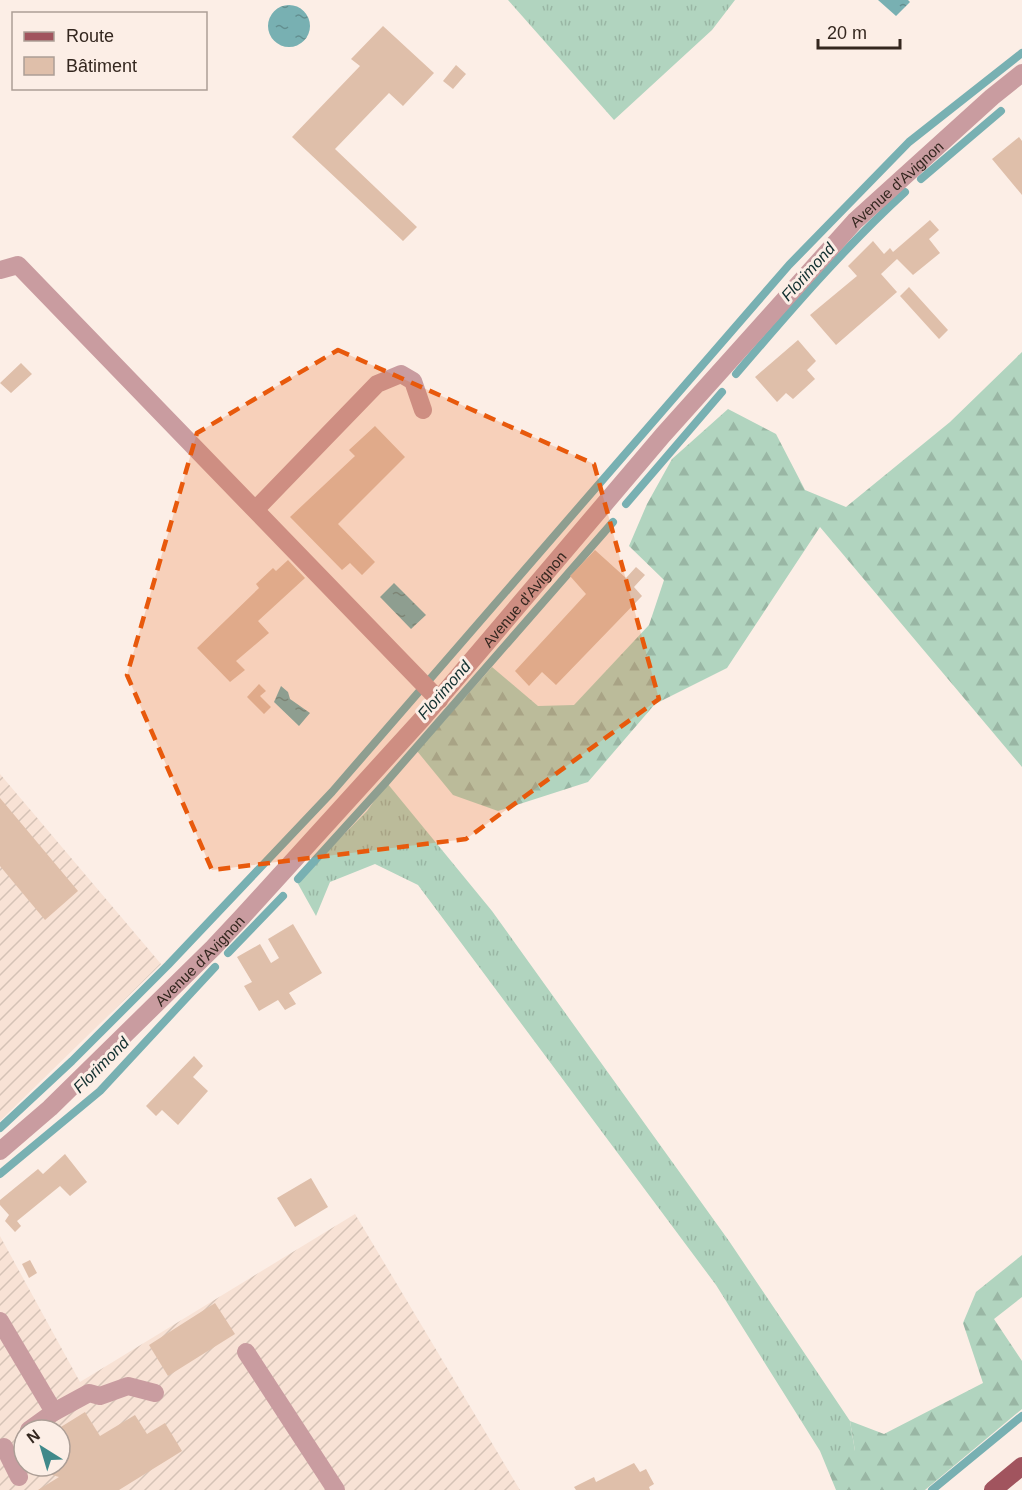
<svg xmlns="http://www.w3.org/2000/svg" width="1022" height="1490" viewBox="0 0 1022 1490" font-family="Helvetica,sans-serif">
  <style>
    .industrial { fill: url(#industrial-furrows); fill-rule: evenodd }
    .grass { fill: url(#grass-tufts) }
    .forest { fill: url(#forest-firs) }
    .water { fill: url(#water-ripples) }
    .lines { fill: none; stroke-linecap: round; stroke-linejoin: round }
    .stream { stroke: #78b0b2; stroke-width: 8 }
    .building { fill: #dfbfaa }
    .minor { stroke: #c99ca0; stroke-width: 18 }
    .major { stroke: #a1545e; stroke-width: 18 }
    .marked { fill: #e8590c; fill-opacity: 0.2; stroke: #e8590c; stroke-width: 4.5; stroke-dasharray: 12 8; stroke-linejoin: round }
    .labels { text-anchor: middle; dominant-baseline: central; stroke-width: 6; stroke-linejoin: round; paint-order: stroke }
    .street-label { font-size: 15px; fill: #34271f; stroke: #fceee6 }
    .water-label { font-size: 16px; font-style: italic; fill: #112f2f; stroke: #fceee6 }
  </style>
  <defs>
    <pattern id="industrial-furrows" width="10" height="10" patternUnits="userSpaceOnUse" patternTransform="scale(1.5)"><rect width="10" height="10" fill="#f8e2d5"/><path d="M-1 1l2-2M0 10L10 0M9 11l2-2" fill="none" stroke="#d5c2b6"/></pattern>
    <pattern id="grass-tufts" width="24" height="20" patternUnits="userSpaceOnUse" patternTransform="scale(1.5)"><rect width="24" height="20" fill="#b1d4bf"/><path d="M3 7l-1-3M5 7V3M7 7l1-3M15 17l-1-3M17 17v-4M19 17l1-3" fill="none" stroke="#99b6a4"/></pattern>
    <pattern id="forest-firs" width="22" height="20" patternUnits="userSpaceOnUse" patternTransform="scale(1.5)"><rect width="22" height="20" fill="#b1d4bf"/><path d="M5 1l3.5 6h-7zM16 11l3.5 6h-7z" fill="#99b6a4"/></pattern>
    <pattern id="water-ripples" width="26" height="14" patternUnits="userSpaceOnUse" patternTransform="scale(1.5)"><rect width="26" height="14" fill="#78b0b2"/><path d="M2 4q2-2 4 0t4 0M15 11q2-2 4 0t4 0" fill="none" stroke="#638f90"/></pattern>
  </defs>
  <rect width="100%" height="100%" fill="#fceee6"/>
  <path class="industrial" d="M0,774L161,964L0,1121Z
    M355,1214L520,1490H0V1236L80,1382ZM24,1430H60V1466H24Z"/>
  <path class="grass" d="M508,0H735L712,30L614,120Z
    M387,783L492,911L729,1241L850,1421L855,1451H820L716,1285L418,885L375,864L330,882L316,916L297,882L367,811Z"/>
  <path class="forest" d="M1022,352V767L820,527L727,668L655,704L588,782L498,811L453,795L417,751L492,667L538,706L574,705L649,625L664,580L629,546L647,504L672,459L728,409L776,434L805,490L846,507L950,422Z
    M1022,1255V1297L994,1319L1022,1361V1409L925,1490H836L820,1451H855L850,1421L884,1434L983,1383L963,1323L976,1292Z"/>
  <path class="water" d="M878,0H908L910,2L896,16Z
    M268 26a21 21 0 1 1 42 0a21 21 0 1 1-42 0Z
    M394,583L426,615L411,629L380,597Z
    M281,686L288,692L290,699L310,713L299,726L274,702Z"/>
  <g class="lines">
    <path class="stream" d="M921,179L1001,111
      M736,374C790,311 844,248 905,192
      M626,504L722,392
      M298,879L387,781L613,522
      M228,953L283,896
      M0,1128L72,1061L168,965L332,792L789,265L909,142L1022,53
      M0,1174L100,1091L215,967
      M932,1490L1022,1416"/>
  </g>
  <path class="building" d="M383,26L434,73L403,106L389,93L335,149L417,227L403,241L292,137L360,66L351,59Z
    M456,65L466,74L453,89L443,81Z
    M1019,137L1022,141V195L992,159Z
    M930,220L939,230L929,239L940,253L913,275L897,259L881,274L897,292L836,345L810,315L857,276L848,266L873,241L884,254L890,248L893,252Z
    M909,287L948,330L939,339L900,296Z
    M798,340L816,361L807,370L815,379L793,399L786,393L777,402L755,377Z
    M21,363L32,374L11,393L0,383Z
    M375,426L405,457L338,524L375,562L362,575L350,563L342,570L290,517L355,456L349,450Z
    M595,550L626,578L636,567L645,575L634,587L642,596L556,685L542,672L529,686L515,671L586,594L570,576Z
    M288,560L305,578L258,621L269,633L236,661L245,670L230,682L197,648L259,588L256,584L273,568L276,571Z
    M259,684L266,691L260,696L271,707L264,714L247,697Z
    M0,798L78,891L45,920L0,866Z
    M293,924L322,973L289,993L296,1004L285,1010L278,1000L259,1011L244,986L252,982L237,957L260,944L271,963L279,958L268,939Z
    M194,1056L203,1066L193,1077L208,1091L178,1125L162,1110L156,1116L146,1106Z
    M65,1154L87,1182L70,1196L60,1186L17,1221L21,1226L15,1232L5,1221L9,1215L0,1205V1200L38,1169L43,1174Z
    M311,1178L328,1207L295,1227L277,1198Z
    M30,1260L37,1273L29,1278L22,1264Z
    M215,1303L235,1334L168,1376L149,1345Z
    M85,1412L100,1436L135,1415L147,1434L165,1423L182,1451L119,1490H38L59,1477L43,1472L44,1466H60V1430H56Z
    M634,1463L640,1472L646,1469L654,1484L649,1487L650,1490H576L574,1487L594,1477L596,1482Z"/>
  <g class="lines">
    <g class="minor">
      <path d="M0,270L18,265L439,700"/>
      <path d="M256,509L377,384L401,374L413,381L423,410"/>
      <path id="s1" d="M0,1151L50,1108L213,948L242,917L422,719L663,435L855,221L992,97L1022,73"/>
      <path d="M0,1321L54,1412L29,1430"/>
      <path d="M246,1352L336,1490"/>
      <path d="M54,1412L89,1393L100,1396L128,1386L155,1393"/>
      <path d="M4,1447L19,1477"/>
    </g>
    <path class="major" d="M993,1490L1022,1466"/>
  </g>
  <path class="marked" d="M338,350L594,464L659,699L466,839L212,870L127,675L197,433Z"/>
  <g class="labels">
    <g class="street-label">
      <text stroke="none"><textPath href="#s1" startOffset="1320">Avenue d'Avignon</textPath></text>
      <text stroke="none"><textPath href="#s1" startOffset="762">Avenue d'Avignon</textPath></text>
      <text stroke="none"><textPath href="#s1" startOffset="276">Avenue d'Avignon</textPath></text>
    </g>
    <g class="water-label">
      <text transform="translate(808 272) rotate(-48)">Florimond</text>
      <text transform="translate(444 690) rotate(-49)">Florimond</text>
      <text transform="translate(101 1065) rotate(-45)">Florimond</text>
    </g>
  </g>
  <rect x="12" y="12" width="195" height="78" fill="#fceee6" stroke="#ac9e96" stroke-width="1.5"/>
  <rect x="24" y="32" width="30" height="9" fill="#a1545e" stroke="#ac9e96" stroke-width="1.5"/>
  <text x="66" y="42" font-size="18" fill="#34271f">Route</text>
  <rect x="24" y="57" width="30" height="18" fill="#dfbfaa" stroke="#ac9e96" stroke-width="1.5"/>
  <text x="66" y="72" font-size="18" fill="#34271f">Bâtiment</text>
  <g transform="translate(42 1448) rotate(323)"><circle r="28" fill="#fceee6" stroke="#ac9e96" stroke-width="1.5"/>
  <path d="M0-4.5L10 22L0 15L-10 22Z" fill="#40898a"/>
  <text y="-9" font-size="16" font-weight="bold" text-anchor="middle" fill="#34271f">N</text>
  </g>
  <path d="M818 39v9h82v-9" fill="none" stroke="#34271f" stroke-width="3"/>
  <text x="827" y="39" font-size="18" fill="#34271f" stroke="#fceee6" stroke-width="4.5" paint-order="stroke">20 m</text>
</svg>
